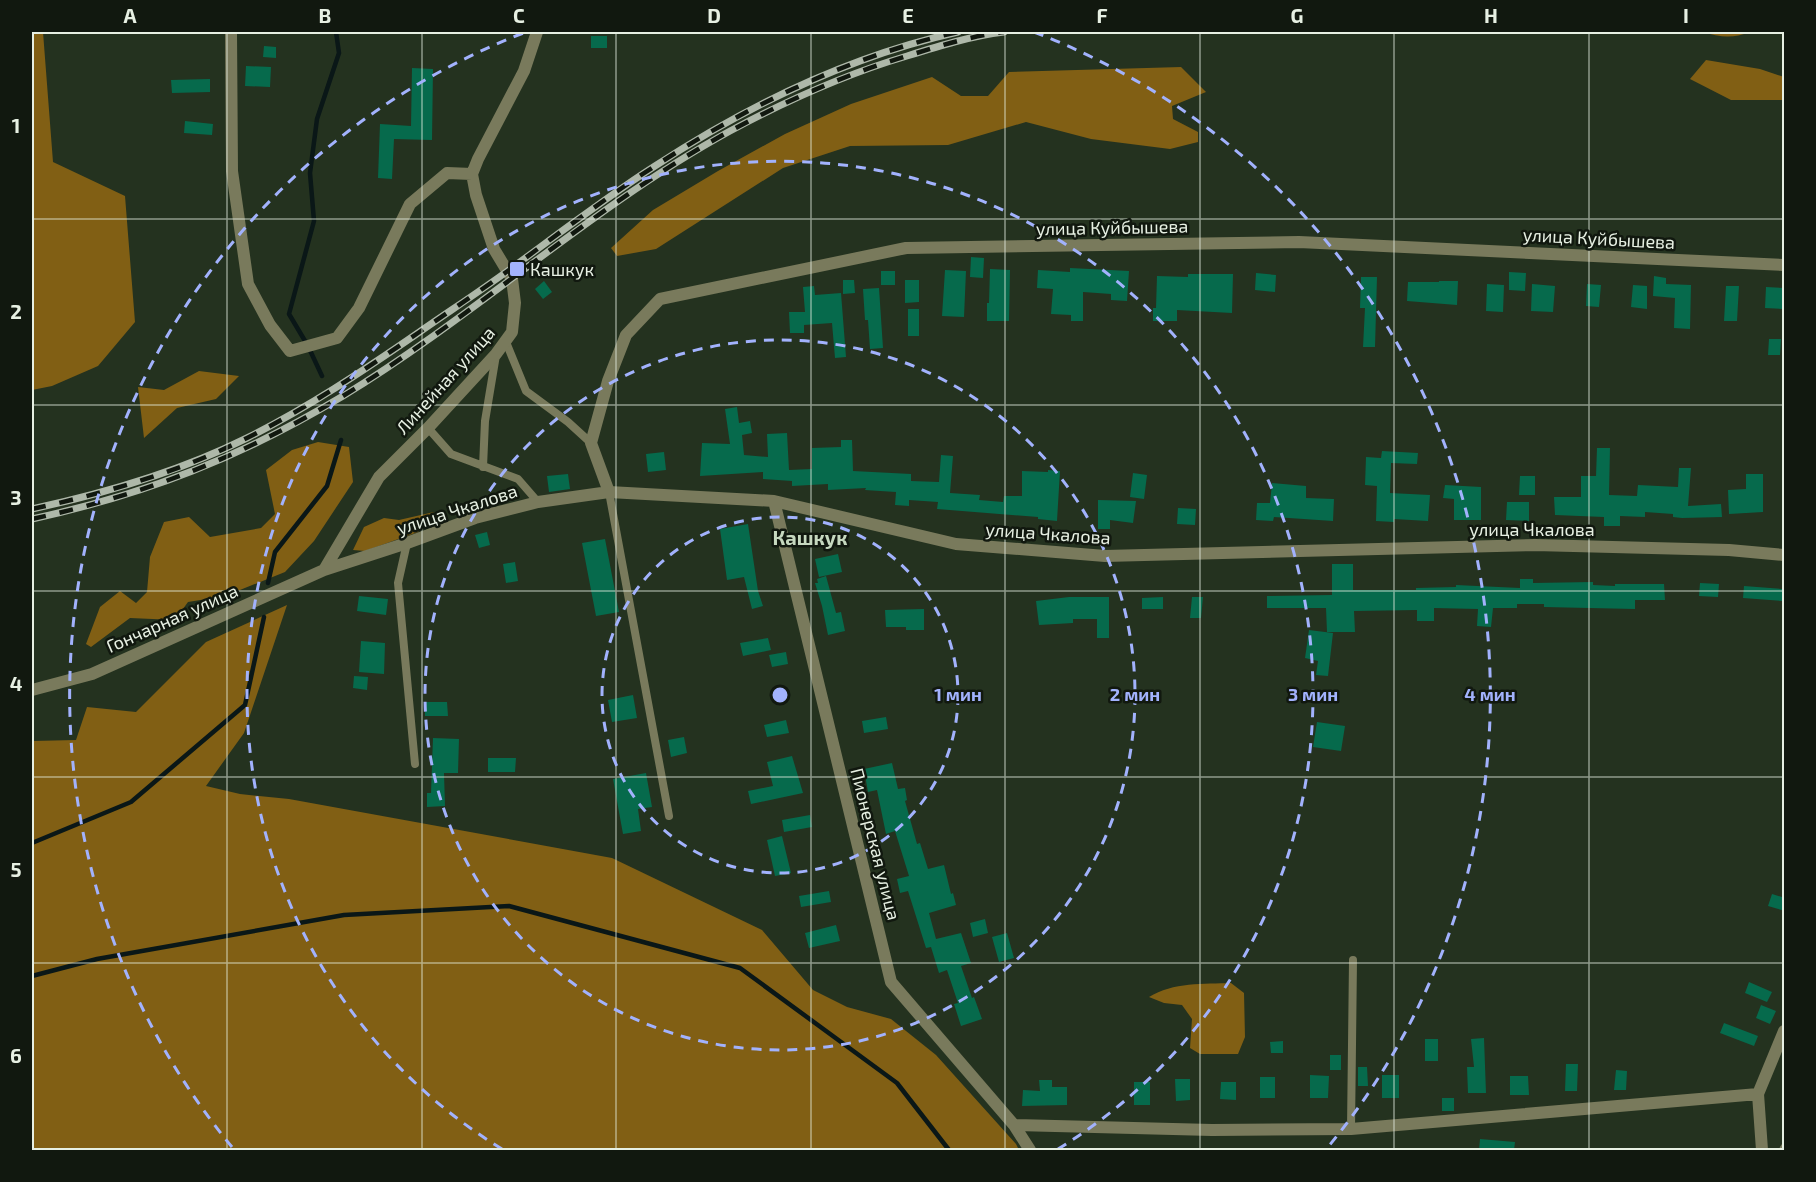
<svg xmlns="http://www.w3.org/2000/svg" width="1816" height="1182" viewBox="0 0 1816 1182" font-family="'Exo 2',sans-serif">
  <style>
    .forest { fill: #815f14 }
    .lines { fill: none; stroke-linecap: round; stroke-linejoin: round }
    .stream { stroke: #0a1717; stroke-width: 4.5 }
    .building { fill: #066a4c }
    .service { stroke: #797a5c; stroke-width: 8 }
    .minor { stroke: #797a5c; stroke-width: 12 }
    .rail-casing { stroke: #aeb8a9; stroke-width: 7 }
    .rail { stroke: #11180f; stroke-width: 4.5; stroke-dasharray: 14; stroke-linecap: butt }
    .grid { fill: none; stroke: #e7f0e3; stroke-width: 1.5; stroke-opacity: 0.55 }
    .ring { fill: none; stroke: #a2b2fd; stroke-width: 3; stroke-dasharray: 10 8 }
    .poi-dot { fill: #a2b2fd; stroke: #11180f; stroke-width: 2 }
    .labels { text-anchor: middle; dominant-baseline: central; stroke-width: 5; stroke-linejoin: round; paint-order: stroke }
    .street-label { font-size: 18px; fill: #e7f0e3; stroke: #11180f }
    .poi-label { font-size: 18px; fill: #e7f0e3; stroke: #11180f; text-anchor: start }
    .neighbourhood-label { font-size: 20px; font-weight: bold; fill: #c6d8bf; stroke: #11180f }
    .centre { fill: #a2b2fd; stroke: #11180f; stroke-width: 3 }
    .ring-label { font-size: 18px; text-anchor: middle; font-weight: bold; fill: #a2b2fd; stroke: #11180f; stroke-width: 5; stroke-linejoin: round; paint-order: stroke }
    .neatline { fill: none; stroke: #e7f0e3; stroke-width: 2 }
    .grid-label { font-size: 20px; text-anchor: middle; font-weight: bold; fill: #e7f0e3 }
  </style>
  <rect width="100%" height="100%" fill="#24321f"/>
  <path class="forest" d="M32,32H43L53,162L125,196L135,322L98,366L52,386L32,390Z
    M1702,32H1750C1732,39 1720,37 1702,32Z
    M1706,60L1760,69L1784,77V100H1731L1690,79Z
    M1181,67L1206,92L1172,106L1173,119L1198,132V142L1170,149L1091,139L1026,122L948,145L850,146L783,168L656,249L617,256L611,248L653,210L718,171L785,134L851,104L932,77L961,96H988L1009,72Z
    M199,371L239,376L216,399L177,408L144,438L138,387L164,390Z
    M318,442L349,447L353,482L314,541L285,572L225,596L188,602L175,620L130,618L91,647L86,644L100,607L120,591L136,603L147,592L150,557L164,522L189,517L210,537L261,528L275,514L266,470L292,450Z
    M434,512L418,532L365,551L353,550L364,527L384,518L399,520Z
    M287,605L244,733L206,786L240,794L289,799L612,858L762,930L813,990L847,1007L891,1019L936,1055L1016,1144L1019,1150H32V741L76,740L87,707L136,712L206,642Z
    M1231,983L1244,993L1245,1037L1238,1054H1200L1190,1048L1192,1019L1182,1005L1164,1003L1149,997C1173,982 1204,984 1231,983Z"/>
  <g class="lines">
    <path class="stream" d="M322,376L308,346L289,314L314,221L310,173L317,119L339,53L336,32
      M268,583L275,552L327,486L341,440
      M32,843L131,802L245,705L264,617
      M32,976L97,959L344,915L509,906L740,968L897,1083L949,1150"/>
  </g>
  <path class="building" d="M591,36H607V48H591Z
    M264,46L276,47V58L263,57Z
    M246,66L271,67L270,87L245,86Z
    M412,68L433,69L432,140L394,139L392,179L378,178L380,124L411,126Z
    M210,79V92L172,93L171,80Z
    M185,121L213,124L212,135L184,133Z
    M971,257L984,258L983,278L970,277Z
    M1070,268L1129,271L1127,301L1111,300V294L1083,292V321H1071V315L1051,314L1053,289L1037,288L1038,270L1070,272Z
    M990,269L1010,270L1009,321H987V303H989Z
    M945,270L966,271L964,317L942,316Z
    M881,271H895V285H881Z
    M1509,272L1526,273L1525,291L1509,290Z
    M1256,273L1276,275L1275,292L1255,290Z
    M1188,274H1233L1232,313L1177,310V321H1153V308H1156L1157,276L1188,277Z
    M1654,276L1666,278V284L1691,285L1690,329L1674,328L1675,298L1653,296Z
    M1361,277H1377L1375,347H1363L1365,308H1360Z
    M843,280H854L855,293L843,294Z
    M905,280H919V302L905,303Z
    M544,281L552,292L543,299L535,289Z
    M1439,281H1458L1457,305L1407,301L1408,282H1439Z
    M1487,284L1504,285L1503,312L1486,311Z
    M1532,284L1555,286L1553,312L1531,311Z
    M1587,284L1601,285L1599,307L1586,306Z
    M1633,285L1647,286V309L1631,307Z
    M814,286L815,295L841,293L846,357L835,358L832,323L804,325V333H790L789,312H805L803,287Z
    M1726,286H1739L1737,321H1724Z
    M1766,287L1785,288L1784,309L1765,308Z
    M879,288L883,348L870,349L868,320H865L863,289Z
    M908,309H919V336H908Z
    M1769,339H1781L1780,355H1768Z
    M737,407L739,423L750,421L752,433L742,435L744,455L768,457L767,434L787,433L789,470L812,469V448L841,447V440H852L853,471L911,474V481L939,482L941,455L953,456L950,493L980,495L979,500L1003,502L1004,496H1022V471L1048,472V470L1060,471L1057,521L1038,519V517L937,509L938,502L909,500V506L895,505L896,492L865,490L866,488L828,490V484L792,486V481L763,479V472L700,476L702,443L730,444L725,409Z
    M1597,448H1610L1609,495L1637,496L1638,485L1678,487L1679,468H1691L1688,506L1721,504L1722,517L1682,518L1673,517V514L1645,512V517L1620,516V526H1604V517L1555,515L1554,497H1581V476H1596Z
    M1382,451L1418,453L1417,464L1391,463L1390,493L1430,495L1428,521L1394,519V522L1376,521L1377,486L1365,485L1366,457L1381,458Z
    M664,452L666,470L648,472L646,454Z
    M1133,473L1147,475L1144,499L1130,497Z
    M568,474L570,489L549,492L547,476Z
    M1746,474H1763V512L1729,514L1728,490L1746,489Z
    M1520,476H1535V495H1519Z
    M1272,483L1306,486V498L1334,499L1333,521L1274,517L1273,521L1256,520L1257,503H1270Z
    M1445,485L1481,487V520H1454V499L1443,498Z
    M1098,500L1136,501L1133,523L1110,520V529H1098Z
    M1507,502H1529V521L1506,520Z
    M1178,508L1196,509L1195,525L1177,524Z
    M748,524L758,591L763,606L752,609L744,577L727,580L720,529Z
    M487,532L490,545L479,548L475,535Z
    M605,539L619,612L596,616L582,543Z
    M838,554L842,572L819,577L815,559Z
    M515,562L518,581L506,583L503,564Z
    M1332,564H1353V590H1416V588L1456,587V585L1520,588V579H1533V583L1593,582V585L1615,586V584H1664L1665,600H1635V609L1544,607V604H1517V608H1493L1491,627L1477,626L1478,609L1434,608V621H1417V610L1354,611L1355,632H1327L1326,608H1267V596L1332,595Z
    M826,576L836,613L841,612L845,631L828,635L822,606L815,583H818L817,579Z
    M1700,583L1719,584L1718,597L1699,596Z
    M1744,586L1782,589V601L1743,598Z
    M359,596L388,599L386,615L357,611Z
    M1069,597H1109V638H1097V619H1073V623L1039,625L1036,601Z
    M1163,597V609H1142V598Z
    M1192,597H1203L1201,618H1190Z
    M924,609V630H906V627H886L885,610Z
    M1309,630L1333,633L1328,676L1316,675L1318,661L1305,658Z
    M768,638L771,650L743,656L740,643Z
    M361,641L385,643L384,674L359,672Z
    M786,652L788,664L772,667L769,655Z
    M354,676L368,677L367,690L353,688Z
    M633,695L637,718L612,722L608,700Z
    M425,702H447L448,716H425Z
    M886,717L888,729L864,733L862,721Z
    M786,720L789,733L767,737L764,725Z
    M1317,722L1345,726L1341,751L1313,747Z
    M684,737L687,753L671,757L668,740Z
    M433,738L459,739L458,773H444L445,806L427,807V793H431Z
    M792,756L803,793L751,804L748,791L773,786L767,762Z
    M488,758H516L515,772H488Z
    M892,763L898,789L905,788L907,800L905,801L917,844L920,843L928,869L944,865L951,894L953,893L956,905L929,913L936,939L961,933L971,963L961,966L972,998L974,997L982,1019L961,1026L954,1004L958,1003L947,970L939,973L931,947L926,948L908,891L900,893L897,879L909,876L895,831L886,834L877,790L868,792L864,769Z
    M646,773L652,807L638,809L641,831L623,834L613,779Z
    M810,815L812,827L784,832L782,820Z
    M782,836L791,873L775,876L767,840Z
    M829,891L831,902L801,907L799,896Z
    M1772,894L1785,898V911L1768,906Z
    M985,919L988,933L973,937L970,923Z
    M836,925L840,941L809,948L805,933Z
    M1007,933L1014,958L999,962L992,937Z
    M1749,982L1772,992L1767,1002L1745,993Z
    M1761,1005L1776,1011L1770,1024L1756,1018Z
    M1724,1023L1758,1036L1754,1046L1720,1033Z
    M1484,1038L1486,1093H1468L1467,1067H1474L1471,1039Z
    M1425,1039H1438V1061H1425Z
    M1283,1041V1053H1271L1270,1042Z
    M1330,1055H1341V1070H1330Z
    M1566,1064H1578L1577,1091H1565Z
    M1358,1067H1367L1368,1086H1358Z
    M1616,1070L1627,1071L1626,1090H1614Z
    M1310,1075L1329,1076L1328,1098H1310Z
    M1382,1075H1399V1098H1382Z
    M1510,1076H1528L1529,1095H1510Z
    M1260,1077H1275V1098H1260Z
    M1175,1079H1190V1100L1176,1101Z
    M1039,1080H1052V1087H1067V1105L1022,1106L1023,1090L1040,1091Z
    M1134,1082H1150V1105H1134Z
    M1221,1082H1236V1100L1220,1099Z
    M1442,1098H1454V1111H1442Z
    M1480,1139L1515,1142L1514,1150H1479Z"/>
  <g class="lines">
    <path class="service" d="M506,342L526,391L568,422L591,443
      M428,428L451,454L518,479L538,502
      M483,467L485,421L496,355
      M609,492L669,816
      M407,543L398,583L415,764
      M1351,1129L1353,960
      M1783,1150L1784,1148"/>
    <path class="minor" d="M231,32L232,171L248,284L270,325L290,351L337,338L359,308L410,204L447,173L472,174
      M609,492L591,443L608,381L626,335L660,299L906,248L1299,242L1784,265
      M774,501L891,982L1014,1125L1030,1150
      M324,570L379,477L428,428L496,354L512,332L515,303L512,279L494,249L476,195L472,174L478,159L524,71L537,32
      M32,690L92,674L324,570L407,543L475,518L538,502L609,492L774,501L956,544L1105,556L1535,545L1729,550L1784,555
      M1758,1094L1784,1031
      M1014,1125L1212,1130L1351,1129L1758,1094L1762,1150"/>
    <g class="rail-casing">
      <path id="rail" d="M32,509C106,493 179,472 247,438C307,408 363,371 418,333C448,312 479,292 509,270C557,235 605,198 655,166C747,106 850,56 958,32
        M32,519C147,494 241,457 343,396C476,315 593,206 730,131C786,101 846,74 907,56C939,46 971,36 1004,32"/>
    </g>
    <use href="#rail" class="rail"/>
  </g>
  <path class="grid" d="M227,32V1150M422,32V1150M616,32V1150M811,32V1150M1005,32V1150M1200,32V1150M1394,32V1150M1589,32V1150M32,219H1784M32,405H1784M32,591H1784M32,777H1784M32,963H1784"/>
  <g class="ring">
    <circle cx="780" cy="695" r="178"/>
    <circle cx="780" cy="695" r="355"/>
    <path d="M502 1149A533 533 0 1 1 1058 1149"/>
    <path d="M232 1147A710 710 0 0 1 526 32M1034 32A710 710 0 0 1 1328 1147"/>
  </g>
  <rect class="poi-dot" x="509" y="261" width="16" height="16" rx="3"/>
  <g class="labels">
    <g class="street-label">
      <text transform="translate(1112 227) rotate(-1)">улица Куйбышева</text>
      <text transform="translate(1599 238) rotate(3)">улица Куйбышева</text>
      <text transform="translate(445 380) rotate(-48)">Линейная улица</text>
      <text transform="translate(457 509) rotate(-18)">улица Чкалова</text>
      <text x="1532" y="529">улица Чкалова</text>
      <text transform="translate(1048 533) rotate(4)">улица Чкалова</text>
      <text transform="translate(172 618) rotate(-24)">Гончарная улица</text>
      <text transform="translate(876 844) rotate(76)">Пионерская улица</text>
    </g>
    <g class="poi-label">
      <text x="530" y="269">Кашкук</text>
    </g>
    <g class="neighbourhood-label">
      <text x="810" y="537">Кашкук</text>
    </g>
  </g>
  <circle cx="780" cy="695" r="9" class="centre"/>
  <g class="ring-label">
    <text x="958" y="701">1 мин</text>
    <text x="1135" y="701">2 мин</text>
    <text x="1313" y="701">3 мин</text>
    <text x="1490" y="701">4 мин</text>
  </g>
  <rect width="1816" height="1182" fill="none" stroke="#11180f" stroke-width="66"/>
  <rect x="33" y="33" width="1750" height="1116" class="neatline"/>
  <g class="grid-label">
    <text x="130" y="23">A</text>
    <text x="325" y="23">B</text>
    <text x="519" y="23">C</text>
    <text x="714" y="23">D</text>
    <text x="908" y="23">E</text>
    <text x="1102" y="23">F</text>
    <text x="1297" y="23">G</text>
    <text x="1491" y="23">H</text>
    <text x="1686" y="23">I</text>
    <text x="16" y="133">1</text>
    <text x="16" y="319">2</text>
    <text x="16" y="505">3</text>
    <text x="16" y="691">4</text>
    <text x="16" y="877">5</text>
    <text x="16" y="1063">6</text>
  </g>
</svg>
